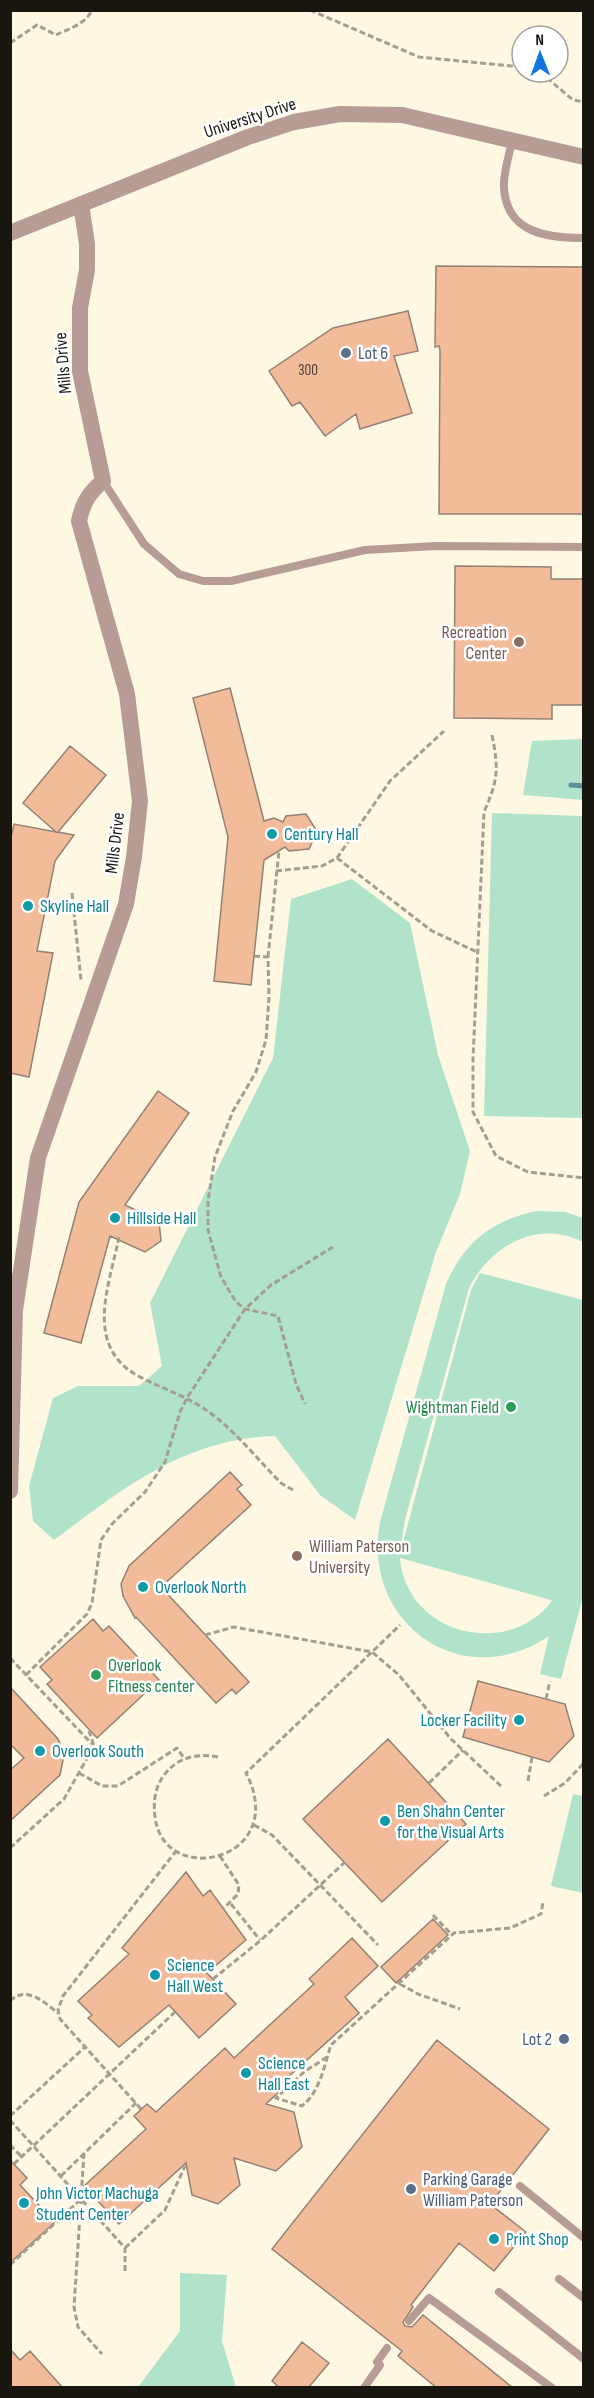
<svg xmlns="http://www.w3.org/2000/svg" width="594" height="2398" viewBox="0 0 594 2398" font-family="'Sofia Sans Condensed',sans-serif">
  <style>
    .green { fill: #b0e3c9; fill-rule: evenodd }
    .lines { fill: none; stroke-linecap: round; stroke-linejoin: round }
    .stream { stroke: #5d9098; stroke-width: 5 }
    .building { fill: #f2bc9a; stroke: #938175; stroke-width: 1.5 }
    .path { stroke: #a39e8f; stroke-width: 3; stroke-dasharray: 6 3; stroke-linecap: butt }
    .lane { stroke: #b79c95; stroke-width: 8 }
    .street { stroke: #b79c95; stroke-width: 16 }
    .service-dot { fill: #5c6f8a; stroke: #fff; stroke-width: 2 }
    .education-dot { fill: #8d6e63; stroke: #fff; stroke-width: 2 }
    .culture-dot { fill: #0f9aa8; stroke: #fff; stroke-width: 2 }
    .leisure-dot { fill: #2e9e5b; stroke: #fff; stroke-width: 2 }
    .labels { text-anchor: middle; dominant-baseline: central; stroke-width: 5; stroke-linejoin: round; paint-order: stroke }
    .number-label { font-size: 15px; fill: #4e4032 }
    .street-label { font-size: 18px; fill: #18160f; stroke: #fff }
    .service-label { font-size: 18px; fill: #4e5e75; stroke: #fff; text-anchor: start }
    .education-label { font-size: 18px; fill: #785e54; stroke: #fff; text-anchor: end }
    .culture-label { font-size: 18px; fill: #0d838f; stroke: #fff; text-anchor: start }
    .leisure-label { font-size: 18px; fill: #27864d; stroke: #fff; text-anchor: end }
  </style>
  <rect width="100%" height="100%" fill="#fef8e3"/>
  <path class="green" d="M583,739V800L523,795L532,741Z
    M492,813L583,816V1118L484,1116Z
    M352,879L410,923L438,1055L470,1151L460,1194L436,1252L355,1520L320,1495L275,1436C184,1439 124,1488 54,1540L33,1521L29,1486L53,1398L78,1386H139L162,1366L150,1303L273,1058L291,899Z
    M538,1211L565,1212L583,1218V1242C537,1219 490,1246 469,1288L405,1520L400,1553L471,1290L480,1273L583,1300V1596L561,1679L540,1674L549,1636C462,1695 361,1623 380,1522L446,1284C464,1242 493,1219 538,1211ZM400,1558L551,1600L552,1601C507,1660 406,1634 400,1558Z
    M573,1794L583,1796V1893L551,1886Z
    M180,2273L227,2275L222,2341L236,2387H138L180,2331Z"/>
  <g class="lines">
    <path class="stream" d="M571,785L584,786"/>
  </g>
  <path class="building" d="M436,266L584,267V514H439L440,350L439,346L435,347Z
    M408,311L418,351L394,356L412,413L360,429L356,414L325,436L300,402L292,406L269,371L333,328Z
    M455,566L551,567V579H584V705H552V719L454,718Z
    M230,688L264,821L274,818L283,822L286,816L306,814L317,831L309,849L289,851L285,847L264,860L251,985L214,981L228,837L193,698Z
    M70,746L106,775L58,832L74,835L55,861L37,951L53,953L29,1077L10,1073V842L14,824L56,832L23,803Z
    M158,1091L189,1113L125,1205L159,1221L161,1241L145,1252L110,1236L81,1343L44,1333L79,1202Z
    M230,1472L242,1485L237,1489L251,1505L161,1587L249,1682L236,1694L232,1689L216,1703L136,1617L135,1618L123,1596L121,1584L129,1566Z
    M93,1619L103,1631L109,1626L159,1680L97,1738L47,1684L52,1680L40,1667Z
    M478,1681L565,1704L574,1736L549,1762L463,1737Z
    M10,1687L58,1739L64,1755L60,1775L10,1821V1770L24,1758L10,1744Z
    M388,1739L466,1824L382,1902L303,1819Z
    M186,1872L203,1896L210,1890L246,1940L207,1973L236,2004L199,2038L169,2005L119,2047L88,2018L92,2015L78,2001L129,1954L122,1948Z
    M433,1919L448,1935L396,1983L381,1967Z
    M352,1938L378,1966L345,1997L359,2013L277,2087L280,2091L266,2104L294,2112L302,2147L276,2171L234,2158L240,2185L218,2204L192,2195L186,2163L119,2224L84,2186L146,2129L134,2116L147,2104L156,2112L225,2048L234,2058L314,1984L309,1979Z
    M437,2040L549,2129L490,2204L526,2232L494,2271L459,2243L411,2305L413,2307L403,2322L405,2326L412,2327L423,2315L513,2388H437L398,2356L402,2351L272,2249Z
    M10,2160L27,2178L20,2185L55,2222L10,2263Z
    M302,2342L329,2363L308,2388H280L272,2381Z
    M10,2349L20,2360L30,2351L63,2388H10Z"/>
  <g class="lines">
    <path class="path" d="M310,10L419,57L522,67
      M10,43L37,25L56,35C68,29 86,24 92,10
      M540,72L573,100L584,102
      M492,735C499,770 498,780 484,812L473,1059V1112L496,1156L528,1172L584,1178
      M337,858L432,931L477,952
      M276,871L322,866L337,858L390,781L444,731
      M72,893L81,980
      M254,956L268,957L269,998L266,1040L256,1072L233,1111L215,1157L208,1201V1230L221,1277L236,1302L245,1309L278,1316L296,1384L305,1404
      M268,957L279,851
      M119,1237C109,1287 83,1347 140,1377C165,1390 190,1397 213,1415C238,1434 259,1461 281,1483L293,1490
      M205,1635L234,1627L372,1652L399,1675L451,1739L501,1786
      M10,1658L92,1744
      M26,1675L87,1614L92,1603L101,1540L112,1524L145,1492L165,1462L180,1412L187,1398L245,1309L271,1285L333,1247
      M546,1699L550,1681
      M218,1757C198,1753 178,1757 165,1774C155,1786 153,1802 155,1817C164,1890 291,1860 246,1773L400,1625
      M79,1773L102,1786H118L177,1748L184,1758
      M528,1781L532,1757
      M429,1783L463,1750
      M544,1796L565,1783L584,1763
      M254,1825L272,1835L378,1945
      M10,1848L64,1799L94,1746L89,1731
      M220,1856L239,1885L238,1894L224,1908
      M231,1904L260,1940
      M433,1915L452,1935
      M213,1979L260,1941L344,1863
      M400,1984L418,1994L460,2009
      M10,2001C26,1985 44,2002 58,2013
      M327,2057L304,2072L276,2098L302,2106C320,2092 324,2066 331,2045L454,1933L510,1928L541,1914L543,1902
      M141,2109L60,2019L58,2010L63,1996L176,1851
      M10,2116L85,2047
      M10,2120L125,2248V2273
      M10,2145L22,2157
      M84,2153L74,2307L78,2327L102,2354
      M14,2164L175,2012
      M61,2176L136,2103
      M125,2248L165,2210L185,2166
      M10,2265L81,2199"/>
    <path class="lane" d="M512,140C510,154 503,172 504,187C506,233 547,238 584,238
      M103,481L144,544L179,574L203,581H231L365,550L436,546L584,547
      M520,2186L584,2238
      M559,2279L584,2298
      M499,2292L584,2359
      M409,2321L429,2298L552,2388
      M377,2362L387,2348
      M364,2388L380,2365"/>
    <path class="street" d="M10,233L248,137L294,122L340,114L402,115L584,157
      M10,1491L15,1310L38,1158L126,904L134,857L140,801L127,694L79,521C83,502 89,493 103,481L80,371V308L87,270V244L81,204"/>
  </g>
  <g class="service-dot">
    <circle cx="346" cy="353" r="6"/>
    <circle cx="564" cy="2039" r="6"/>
    <circle cx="411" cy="2189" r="6"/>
  </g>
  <g class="education-dot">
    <circle cx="519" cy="642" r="6"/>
    <circle cx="297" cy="1556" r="6"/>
  </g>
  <g class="culture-dot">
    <circle cx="272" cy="834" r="6"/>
    <circle cx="28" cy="906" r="6"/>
    <circle cx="115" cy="1218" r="6"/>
    <circle cx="143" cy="1587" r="6"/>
    <circle cx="519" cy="1720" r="6"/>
    <circle cx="40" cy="1751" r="6"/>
    <circle cx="385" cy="1821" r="6"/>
    <circle cx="155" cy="1975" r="6"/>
    <circle cx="246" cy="2073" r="6"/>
    <circle cx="24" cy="2203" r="6"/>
    <circle cx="494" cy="2239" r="6"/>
  </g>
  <g class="leisure-dot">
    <circle cx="511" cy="1407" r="6"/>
    <circle cx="96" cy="1675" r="6"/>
  </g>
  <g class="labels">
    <g class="number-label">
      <text x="308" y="370">300</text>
    </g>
    <g class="street-label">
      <text transform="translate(250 118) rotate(-18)">University Drive</text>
      <text transform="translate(63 363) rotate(-95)">Mills Drive</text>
      <text transform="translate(115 843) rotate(-83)">Mills Drive</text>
    </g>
    <g class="service-label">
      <text x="358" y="353">Lot 6</text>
      <text x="552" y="2039" text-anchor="end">Lot 2</text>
      <text x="423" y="2179">Parking Garage<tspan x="423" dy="21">William Paterson</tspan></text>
    </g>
    <g class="education-label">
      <text x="507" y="632">Recreation<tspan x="507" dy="21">Center</tspan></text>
      <text x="309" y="1546" text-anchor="start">William Paterson<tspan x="309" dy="21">University</tspan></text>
    </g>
    <g class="culture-label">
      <text x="284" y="834">Century Hall</text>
      <text x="40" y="906">Skyline Hall</text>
      <text x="127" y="1218">Hillside Hall</text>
      <text x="155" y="1587">Overlook North</text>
      <text x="507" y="1720" text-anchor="end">Locker Facility</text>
      <text x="52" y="1751">Overlook South</text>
      <text x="397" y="1811">Ben Shahn Center<tspan x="397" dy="21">for the Visual Arts</tspan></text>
      <text x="167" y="1965">Science<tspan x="167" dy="21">Hall West</tspan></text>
      <text x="258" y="2063">Science<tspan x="258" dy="21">Hall East</tspan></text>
      <text x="36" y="2193">John Victor Machuga<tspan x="36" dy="21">Student Center</tspan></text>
      <text x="506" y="2239">Print Shop</text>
    </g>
    <g class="leisure-label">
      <text x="499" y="1407">Wightman Field</text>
      <text x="108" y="1665" text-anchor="start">Overlook<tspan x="108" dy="21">Fitness center</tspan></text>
    </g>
  </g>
  <rect width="594" height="2398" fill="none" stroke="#18160f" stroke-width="24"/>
  <g transform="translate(540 54) rotate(359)"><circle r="28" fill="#ffffff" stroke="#a3a29f" stroke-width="1.5"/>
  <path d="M0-4.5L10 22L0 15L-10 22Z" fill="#1077df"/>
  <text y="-9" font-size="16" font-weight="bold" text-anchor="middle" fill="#18160f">N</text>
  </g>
</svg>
